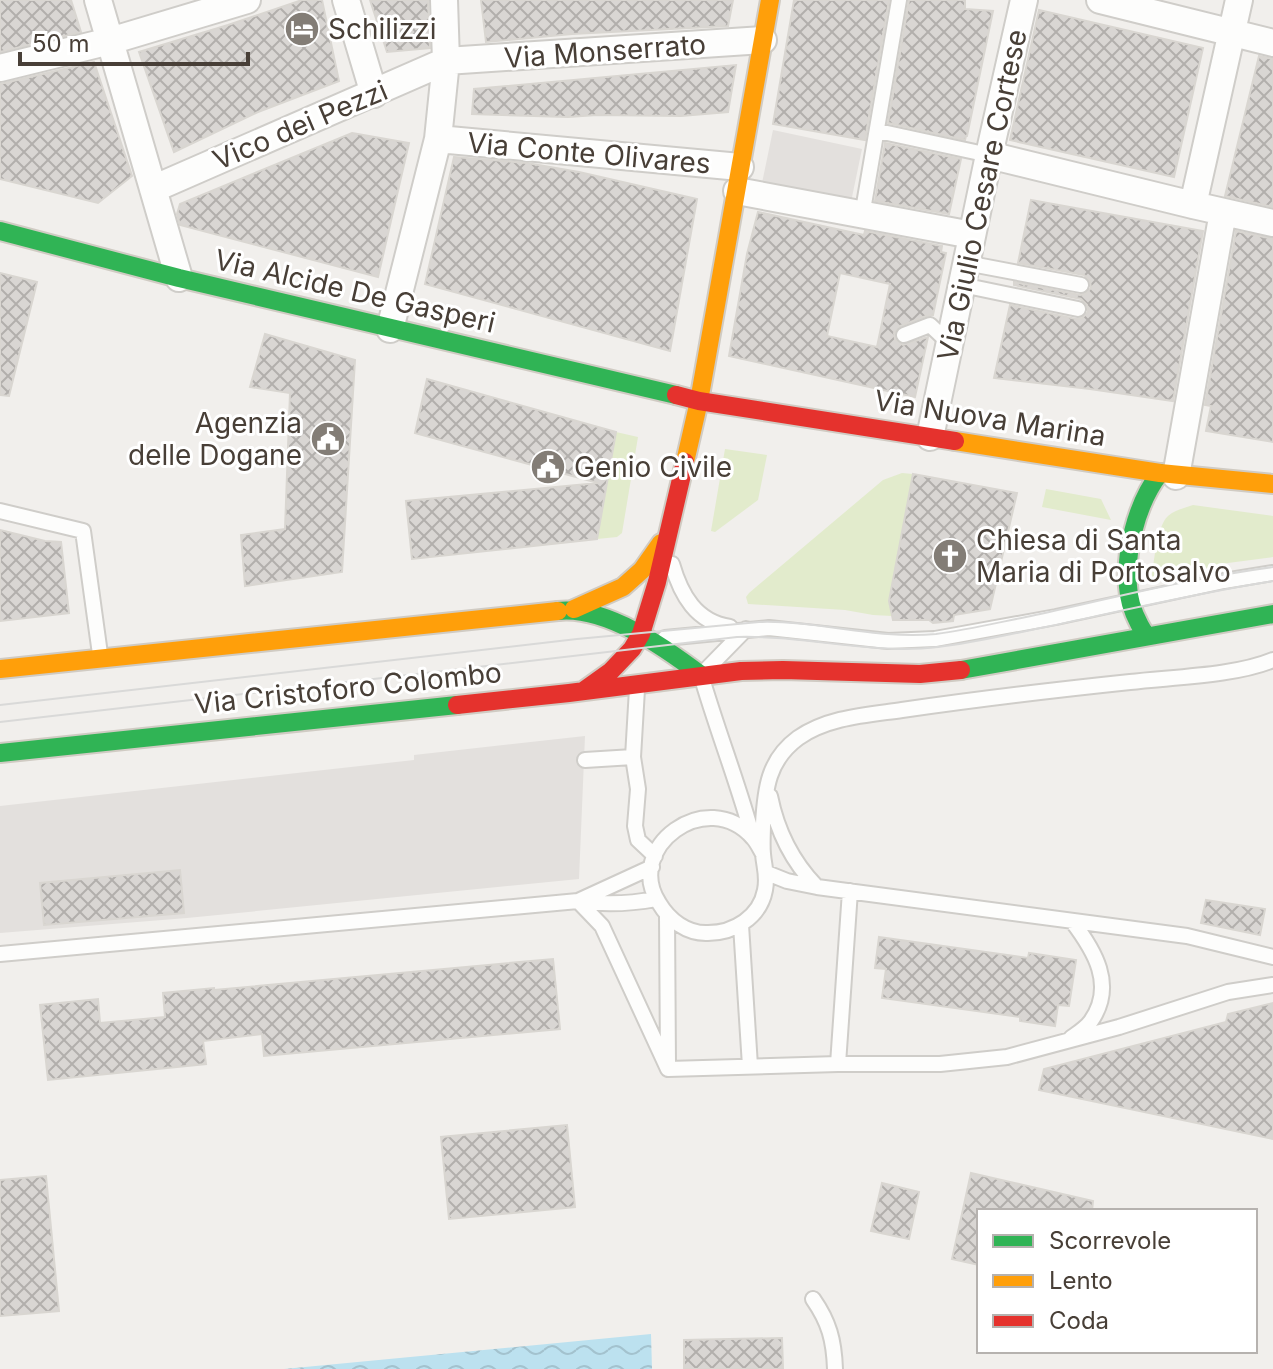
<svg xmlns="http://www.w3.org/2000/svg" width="1273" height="1369" viewBox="0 0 1273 1369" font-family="Inter,sans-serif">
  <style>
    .green { fill: #e2ebcc }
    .parking { fill: #e3e0dd }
    .water { fill: url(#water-waves) }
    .building { fill: url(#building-cross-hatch); stroke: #d9d6d1; stroke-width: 2; fill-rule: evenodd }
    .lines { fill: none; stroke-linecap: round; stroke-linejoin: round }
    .lane-casing { stroke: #cfcdc9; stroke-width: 18 }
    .street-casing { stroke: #cfcdc9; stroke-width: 30 }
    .fast-casing { stroke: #d0cbc3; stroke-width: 22 }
    .slow-casing { stroke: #d0cbc3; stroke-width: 22 }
    .jam-casing { stroke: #d0cbc3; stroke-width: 22 }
    .lane { stroke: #fdfdfc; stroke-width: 14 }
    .street { stroke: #fdfdfc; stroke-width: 26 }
    .fast { stroke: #30b455; stroke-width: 18 }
    .slow { stroke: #ff9f0a; stroke-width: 18 }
    .jam { stroke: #e5322d; stroke-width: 18 }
    .tram { stroke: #d9d9d8; stroke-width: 2 }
    .labels { text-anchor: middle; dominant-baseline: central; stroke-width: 6; stroke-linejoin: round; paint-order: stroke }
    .poi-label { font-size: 28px; fill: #483f37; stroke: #fff; text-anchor: start }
    .street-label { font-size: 28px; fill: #483f37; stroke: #fff }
  </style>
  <defs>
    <pattern id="water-waves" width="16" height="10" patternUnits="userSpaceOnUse" patternTransform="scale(2)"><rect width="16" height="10" fill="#bce1ef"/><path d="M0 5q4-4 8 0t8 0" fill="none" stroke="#a3c2ce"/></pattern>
    <pattern id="building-cross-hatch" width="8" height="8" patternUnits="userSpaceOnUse" patternTransform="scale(2)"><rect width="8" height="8" fill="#d9d6d3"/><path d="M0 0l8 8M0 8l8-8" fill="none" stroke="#b2afac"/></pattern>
  </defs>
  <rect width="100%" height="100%" fill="#f1efec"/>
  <path class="green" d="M616,432L638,437L622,533L617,537L597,539Z
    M725,449L767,455L758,500L715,532L711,531Z
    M902,473L913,474L889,601L892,616L873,615L845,610L748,604L746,597L749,593L883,480Z
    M1046,489L1101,499L1111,520L1042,507Z
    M1193,505L1273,516V557L1228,563L1151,581C1154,565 1156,527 1168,516C1175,510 1184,508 1193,505Z"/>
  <path class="parking" d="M773,130L862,149L851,202L762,183Z
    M585,736L579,879L187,918L0,933V806L414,760V755Z"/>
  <path class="water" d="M651,1334L652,1369H284Z"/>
  <path class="building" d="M0,0H71L81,32L0,52Z
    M302,0H322L339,81L258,112L174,152L139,52L228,25Z
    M370,0H428L430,48L387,52Z
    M481,0H733L728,26L572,34L486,42Z
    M794,0H889L865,140L773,124Z
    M909,0H965V9L993,11L967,136H966L965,140L888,123Z
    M1039,10L1203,48L1174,177L1010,140Z
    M1259,56L1273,59V207L1225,196Z
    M94,62L132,176L98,203L0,179V84Z
    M736,65L728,112L681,116L597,115L568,117L472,114L474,89Z
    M352,133L409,143L378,277L180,225L177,214L180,204Z
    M885,143L961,159L949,214L875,201Z
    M454,157L527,163L579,172L697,199L670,351L425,284Z
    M1031,200L1203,231L1173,401L1090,389L994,378L1010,305L1076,319L1082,318L1088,312L1087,305L1081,299L1014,285V282L1080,295L1085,294L1091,288L1090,281L1084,275L1018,263Z
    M758,212L864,235L865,231L942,246L941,252L946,253L933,315L926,316L900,326L894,333L895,339L903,345L928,337L915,397L729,356L747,254ZM840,273L890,284L877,347L827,336Z
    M1236,231L1273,239V442L1206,431L1211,406L1205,405Z
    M0,273L37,282L9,396L0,395Z
    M265,334L355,360L342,572L245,586L241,535L285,529L290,393L250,387Z
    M427,379L616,432L597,539L412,559L406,501L598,483L415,433Z
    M913,474L1017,493L990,609L954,615L953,621L933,623L929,620H893L889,601Z
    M0,530L45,541L61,542L69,613L0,621Z
    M180,870L184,913L44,925L40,883Z
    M1206,900L1265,909L1260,935L1201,923Z
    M879,937L1028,958L1029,953L1076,960L1069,1006L1058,1005L1055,1026L1020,1021V1017L882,998L886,969L875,968Z
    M553,959L560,1029L264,1056L262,1034L203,1041L206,1064L48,1080L40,1005L98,999L100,1023L165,1017L163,993L214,988V990Z
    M1273,1003V1139L1039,1090L1044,1069L1226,1022L1228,1014Z
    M567,1125L575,1207L449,1219L441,1137Z
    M971,1173L1093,1201L1092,1211H979V1265L952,1259Z
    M46,1176L59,1311L0,1316V1180Z
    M882,1183L919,1192L909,1239L871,1231Z
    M782,1338L783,1369H684V1340Z"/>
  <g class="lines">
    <g class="lane-casing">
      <path id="lane" d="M878,131L989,155
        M862,216L899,0
        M966,263L1081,285
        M962,285L1078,309
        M904,335L930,325L949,343
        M0,511L83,531L100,654
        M672,564C681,595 696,622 730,627
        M746,629L701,675C717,730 738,783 753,838
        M665,638L769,628L888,641L935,639L1056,617L1224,581L1273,573
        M637,689L633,757L638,789L635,826L638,840L655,856
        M585,760L633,757
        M770,796C777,831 792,861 816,886
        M763,854C760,849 757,842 753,838C707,785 623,848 659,903C669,920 687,934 708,933C734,933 760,917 765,890C768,876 764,867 763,854C762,844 763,834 763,824C765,789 768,760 798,738C828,717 867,715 902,710C978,699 1054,690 1130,682C1172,677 1235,676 1273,660
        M767,873L787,881L817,887L1187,936L1273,957
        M578,901L602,926L668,1069
        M578,901L652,867
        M667,916L668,1065
        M741,925L750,1066
        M0,954L578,901C605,905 629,904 656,899
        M1071,1038C1078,1033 1086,1028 1091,1021C1116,985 1094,950 1072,921
        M838,1064L850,891
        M668,1069L838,1064H940L1007,1057L1119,1027L1228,992L1273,985
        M813,1299C829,1322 834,1340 835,1369"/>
    </g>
    <g class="street-casing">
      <path id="street" d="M98,0L179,278
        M346,0L374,94
        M1100,0L1273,43
        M0,68L110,41L247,0
        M438,139L740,167
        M989,155L1193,205L1273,223
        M153,189L446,61L763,40
        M737,191L972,235
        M1193,205L1239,0
        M390,329L438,139L446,61L444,0
        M930,437L989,155L1024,0
        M1176,476L1223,212"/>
    </g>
    <g class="fast-casing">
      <path id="fast" d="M0,231L179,278L676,395
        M558,611C606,606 664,647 701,675
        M1146,636C1138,623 1131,609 1129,595C1123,556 1136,504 1160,473
        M961,670L1273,614
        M0,753L457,705"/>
    </g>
    <g class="slow-casing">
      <path id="slow" d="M955,441L1160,473L1273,484
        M685,462L699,401L770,0
        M574,609L623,587L642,570L661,543
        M0,669L558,611"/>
    </g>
    <g class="jam-casing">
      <path id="jam" d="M676,395L699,401L955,441
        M583,691L611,671L632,649L641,634L657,582L685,462
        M457,705L569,693L741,671L783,670L920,674L961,670"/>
    </g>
    <use href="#lane" class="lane"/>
    <use href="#street" class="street"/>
    <use href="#fast" class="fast"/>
    <use href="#slow" class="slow"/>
    <use href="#jam" class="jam"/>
    <path class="tram" d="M0,705L577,639L759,622C818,620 876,640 936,634C966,630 996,623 1026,617C1108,599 1190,578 1273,567
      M0,722L737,637C804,635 871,655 938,647C974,643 1010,634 1046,627C1121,611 1196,593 1273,581"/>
  </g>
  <defs>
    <g id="hotel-disc" transform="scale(1.8)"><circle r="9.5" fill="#837d76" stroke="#fff"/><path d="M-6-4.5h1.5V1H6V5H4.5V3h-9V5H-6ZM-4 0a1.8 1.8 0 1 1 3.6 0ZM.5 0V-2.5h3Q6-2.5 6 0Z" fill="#fff"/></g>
    <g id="civic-disc" transform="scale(1.8)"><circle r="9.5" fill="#837d76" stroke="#fff"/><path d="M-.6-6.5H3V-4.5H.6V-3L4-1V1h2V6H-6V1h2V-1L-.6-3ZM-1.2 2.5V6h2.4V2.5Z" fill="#fff"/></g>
    <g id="church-disc" transform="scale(1.8)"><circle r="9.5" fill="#837d76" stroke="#fff"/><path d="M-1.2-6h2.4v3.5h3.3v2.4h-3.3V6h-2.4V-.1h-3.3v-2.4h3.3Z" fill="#fff"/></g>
  </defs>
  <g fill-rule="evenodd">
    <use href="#hotel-disc" x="302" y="29"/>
    <use href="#civic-disc" x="328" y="439"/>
    <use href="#civic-disc" x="548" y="467"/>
    <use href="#church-disc" x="950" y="556"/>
  </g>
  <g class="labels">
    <g class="poi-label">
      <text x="328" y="29">Schilizzi</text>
      <text x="302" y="423" text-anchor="end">Agenzia<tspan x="302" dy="32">delle Dogane</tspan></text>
      <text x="574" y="467">Genio Civile</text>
      <text x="976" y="540">Chiesa di Santa<tspan x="976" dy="32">Maria di Portosalvo</tspan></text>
    </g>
    <g class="street-label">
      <text transform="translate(605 51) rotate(-4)">Via Monserrato</text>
      <text transform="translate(300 125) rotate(-23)">Vico dei Pezzi</text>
      <text transform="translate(589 153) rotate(5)">Via Conte Olivares</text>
      <text transform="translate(982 195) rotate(-78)">Via Giulio Cesare Cortese</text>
      <text transform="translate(355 291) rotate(13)">Via Alcide De Gasperi</text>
      <text transform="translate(990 418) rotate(9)">Via Nuova Marina</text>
      <text transform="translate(348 688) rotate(-6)">Via Cristoforo Colombo</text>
    </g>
  </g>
  <rect x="977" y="1209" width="280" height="144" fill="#ffffff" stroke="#b6b2af" stroke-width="2"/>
  <rect x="993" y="1235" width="40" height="12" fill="#30b455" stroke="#b6b2af" stroke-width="2"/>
  <text x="1049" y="1249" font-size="24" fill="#483f37">Scorrevole</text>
  <rect x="993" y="1275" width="40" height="12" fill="#ff9f0a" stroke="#b6b2af" stroke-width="2"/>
  <text x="1049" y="1289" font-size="24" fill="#483f37">Lento</text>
  <rect x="993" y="1315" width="40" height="12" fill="#e5322d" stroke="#b6b2af" stroke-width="2"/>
  <text x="1049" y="1329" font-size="24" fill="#483f37">Coda</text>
  <path d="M20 52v12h228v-12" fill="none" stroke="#483f37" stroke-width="4"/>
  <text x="32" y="52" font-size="24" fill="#483f37" stroke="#ffffff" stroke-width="6" paint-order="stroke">50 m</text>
</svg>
